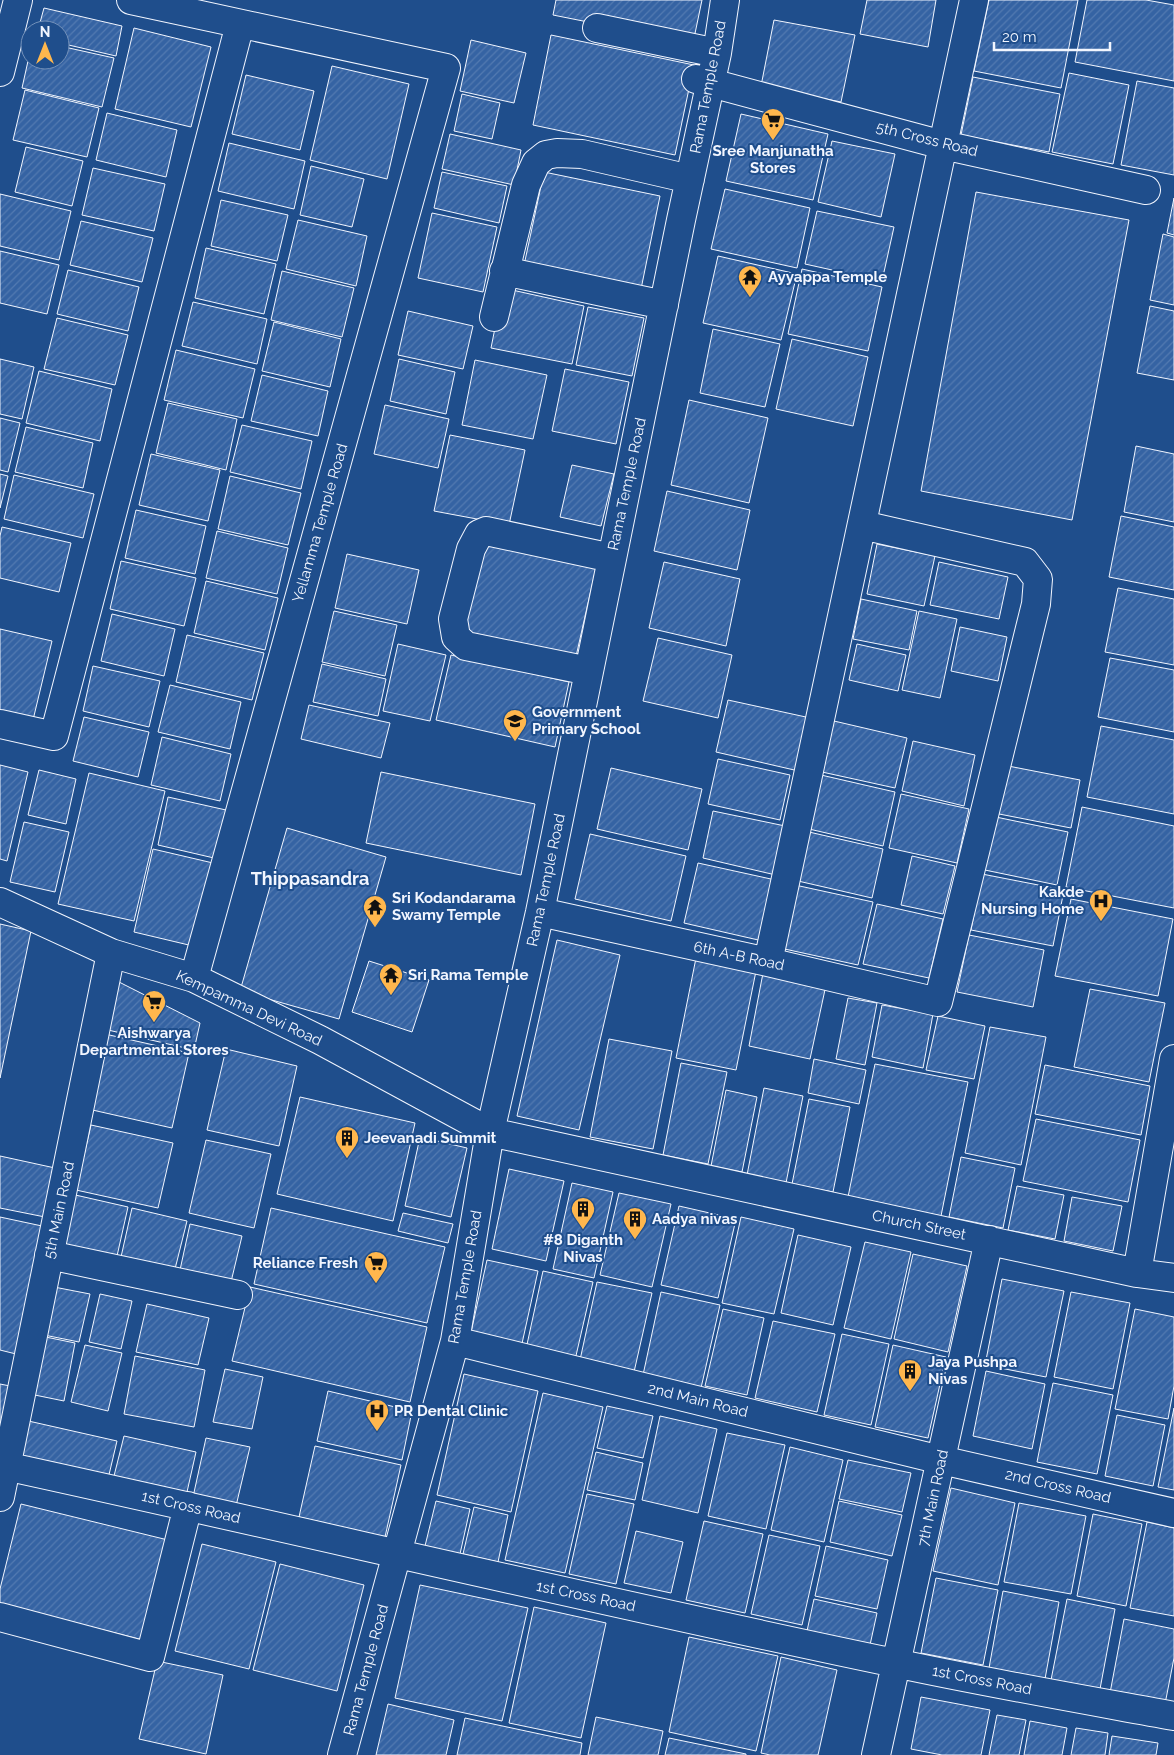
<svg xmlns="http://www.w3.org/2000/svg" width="1174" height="1755" viewBox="0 0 1174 1755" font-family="Raleway,sans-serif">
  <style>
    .building { fill: url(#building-hatch); stroke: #f2f6ff }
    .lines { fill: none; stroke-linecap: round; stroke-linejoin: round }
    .minor-casing { stroke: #f2f6ff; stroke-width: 30 }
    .minor { stroke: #1f4e8c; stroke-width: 28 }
    .labels { text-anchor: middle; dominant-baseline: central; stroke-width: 4; stroke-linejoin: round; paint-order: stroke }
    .street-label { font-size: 15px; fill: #f2f6ff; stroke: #1f4e8c }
    .poi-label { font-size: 15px; font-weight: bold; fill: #f2f6ff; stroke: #1f4e8c; text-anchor: start }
    .quarter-label { font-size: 18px; font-weight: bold; fill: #f2f6ff; stroke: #1f4e8c }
  </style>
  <defs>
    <pattern id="building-hatch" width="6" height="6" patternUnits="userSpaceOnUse" patternTransform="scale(1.25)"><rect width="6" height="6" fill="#3563a3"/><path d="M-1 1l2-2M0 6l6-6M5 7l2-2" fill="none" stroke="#537ab1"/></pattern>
  </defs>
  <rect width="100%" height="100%" fill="#1f4e8c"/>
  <path class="building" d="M556,0H702L693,43L553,15Z
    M867,0H936L928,47L860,34Z
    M989,0H1078L1061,88L974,71Z
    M1087,0H1146L1174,5V81L1075,62Z
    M44,8L122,26L116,56L60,43V30H38Z
    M774,20L855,35L841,102L761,86Z
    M134,28L211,47L191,127L115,109Z
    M551,35L694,65L675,155L533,125Z
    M471,40L526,53L514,103L460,91Z
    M60,46L114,58L102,107L22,88L30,52V60H60Z
    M332,66L409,84L387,179L310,160Z
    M1069,73L1129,85L1113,164L1052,152Z
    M246,75L314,91L300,150L232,134Z
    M973,77L1060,94L1049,152L961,135Z
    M1137,81L1174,88V175L1121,165Z
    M25,90L99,108L87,157L13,140Z
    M462,94L500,103L492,139L454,131Z
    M107,113L177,130L166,177L96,160Z
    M741,114L828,134L813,200L726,181Z
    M450,134L521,150L514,185L442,169Z
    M832,141L895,154L881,217L818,202Z
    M229,143L305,161L294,209L218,191Z
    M26,147L83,161L72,206L15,192Z
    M311,166L364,179L352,227L300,215Z
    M93,168L165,184L154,231L82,215Z
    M442,172L507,186L499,223L434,208Z
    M544,172L660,196L640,294L523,270Z
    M725,189L810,208L797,268L711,249Z
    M976,192L1129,220L1072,520L921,491Z
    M0,194L71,211L59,260L0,246Z
    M1174,198V235L1167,233Z
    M221,200L288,215L277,261L211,246Z
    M817,211L894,227L882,281L805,264Z
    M432,213L497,227L483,292L418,278Z
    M298,220L367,236L356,286L286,269Z
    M81,221L153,238L142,282L70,265Z
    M1163,234L1174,237V305L1150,300Z
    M206,248L276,264L264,314L195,298Z
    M0,251L59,265L47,314L0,303Z
    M718,256L797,274L781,340L703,323Z
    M802,269L882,287L868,351L788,334Z
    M68,270L139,287L128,331L57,314Z
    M282,271L354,288L342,337L271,320Z
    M503,288L584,306L572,364L491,348Z
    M193,302L267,319L257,364L182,346Z
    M1150,306L1174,311V380L1137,373Z
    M588,307L644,318L632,376L576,365Z
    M408,311L473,326L463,369L398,355Z
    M57,318L128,335L115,385L44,369Z
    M274,322L341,339L330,387L262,371Z
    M713,329L780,344L765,407L700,393Z
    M792,339L868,357L853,426L776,409Z
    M176,350L255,369L243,418L164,400Z
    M0,359L34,367L22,419L0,414Z
    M399,359L455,372L446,414L390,401Z
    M475,360L547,375L533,439L462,425Z
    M565,369L629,382L616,444L552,431Z
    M39,371L112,389L100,441L26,423Z
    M262,375L328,391L318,436L251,421Z
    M689,400L768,418L749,503L671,485Z
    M168,403L237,419L226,470L156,453Z
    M385,405L449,419L438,468L374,454Z
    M0,418L20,423L8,472L0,470Z
    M242,425L312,441L301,489L230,472Z
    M26,427L93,443L83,488L15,472Z
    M450,435L525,450L509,525L434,511Z
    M1136,446L1174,454V522L1124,512Z
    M151,454L220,470L208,521L139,505Z
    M572,465L614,474L601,526L560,517Z
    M0,474L8,476L0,508Z
    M14,475L94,494L83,538L4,519Z
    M230,476L301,493L288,545L218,529Z
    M667,491L750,510L737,570L654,551Z
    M136,510L206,526L195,574L125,558Z
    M1121,516L1174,527V590L1109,577Z
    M2,527L71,543L59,592L0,578V536Z
    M217,531L288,548L277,594L206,578Z
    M482,539L597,563L575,661L460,630Z
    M877,544L935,556L924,606L867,594Z
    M347,554L419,570L407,624L335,608Z
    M121,561L196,578L184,626L110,609Z
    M664,562L740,579L726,646L649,628Z
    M939,562L1008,577L999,619L930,605Z
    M206,581L278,598L265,650L194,633Z
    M1118,588L1174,599V665L1105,652Z
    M861,599L917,611L909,650L853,639Z
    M334,611L397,625L385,676L322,662Z
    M919,611L957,619L940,698L902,690Z
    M112,614L175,629L164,676L101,661Z
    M960,627L1007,637L998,681L951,671Z
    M0,629L52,641L33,720L0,712Z
    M187,635L264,653L252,700L176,682Z
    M658,638L732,655L718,718L643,701Z
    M398,644L446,655L430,721L383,711Z
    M857,644L906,655L898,691L849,680Z
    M451,655L569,682L555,747L436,720Z
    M1110,658L1174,670V732L1098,717Z
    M322,664L386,679L378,716L313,702Z
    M93,666L160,681L149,727L83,711Z
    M170,685L241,702L230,749L158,732Z
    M728,700L815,719L803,772L716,752Z
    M309,705L390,723L381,758L301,739Z
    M84,717L149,732L138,777L73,761Z
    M834,721L907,738L895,788L822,772Z
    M1101,726L1174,740V814L1087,797Z
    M162,737L231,754L220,801L151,785Z
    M913,741L975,755L964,806L902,791Z
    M718,759L790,775L780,820L708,804Z
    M0,765L28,772L7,861L0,859Z
    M1003,765L1080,780L1071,828L994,813Z
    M611,768L702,789L688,850L597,829Z
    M39,770L76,779L66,824L28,815Z
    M381,772L535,804L521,875L366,843Z
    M89,773L165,791L134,921L58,904Z
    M821,775L895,792L883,846L809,829Z
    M901,794L969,809L957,863L889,848Z
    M168,797L226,810L214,858L158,845Z
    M1082,807L1174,826V908L1066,887Z
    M713,811L790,827L780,876L703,858Z
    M991,816L1068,832L1057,885L980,869Z
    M24,822L69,832L55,892L10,882Z
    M287,828L386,857L339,1019L240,991Z
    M809,832L883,849L872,898L798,881Z
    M590,834L686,856L671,921L575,899Z
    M153,849L213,863L193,946L134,932Z
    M912,856L955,866L943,914L901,905Z
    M698,863L780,881L767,942L684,923Z
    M982,874L1064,890L1053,946L971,930Z
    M795,885L873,902L858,965L780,948Z
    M1071,899L1173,919L1158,996L1055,976Z
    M877,904L943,919L929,978L863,964Z
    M0,924L31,931L0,1078Z
    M969,935L1044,950L1033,1007L957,992Z
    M557,940L620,955L579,1130L517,1116Z
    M696,958L756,971L736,1070L676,1058Z
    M369,961L429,980L412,1032L352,1012Z
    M763,973L826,985L810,1059L749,1046Z
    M119,982L200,1023L194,1050L108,1030Z
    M1090,989L1165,1003L1149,1082L1074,1067Z
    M848,998L877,1003L865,1065L836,1059Z
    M882,1005L933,1014L923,1068L872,1057Z
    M938,1016L985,1026L974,1079L926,1070Z
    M990,1027L1046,1037L1021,1165L965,1153Z
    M105,1034L189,1053L172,1128L88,1109Z
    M609,1039L672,1051L653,1149L590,1137Z
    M226,1049L297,1066L279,1146L207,1130Z
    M814,1059L866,1070L859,1104L808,1093Z
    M681,1063L727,1072L708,1164L663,1155Z
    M875,1064L968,1082L941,1216L848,1197Z
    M1045,1065L1150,1086L1141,1135L1035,1114Z
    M764,1088L803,1096L786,1183L747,1175Z
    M726,1090L757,1097L742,1172L711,1166Z
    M300,1097L415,1123L393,1221L277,1194Z
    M809,1099L850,1107L833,1192L792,1184Z
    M1036,1119L1140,1140L1128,1202L1023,1181Z
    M91,1125L173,1143L158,1208L76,1190Z
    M420,1137L467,1148L451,1217L405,1206Z
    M206,1140L271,1154L254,1228L189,1213Z
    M0,1156L55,1168L45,1217L0,1208Z
    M961,1157L1015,1168L1003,1228L949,1217Z
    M509,1169L564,1181L546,1261L492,1249Z
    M572,1183L613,1192L594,1278L553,1269Z
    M1017,1186L1064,1195L1055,1239L1008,1230Z
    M619,1193L671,1204L652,1287L600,1275Z
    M71,1194L128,1207L117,1256L59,1243Z
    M1072,1197L1122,1206L1113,1251L1064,1241Z
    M679,1206L736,1219L718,1298L661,1285Z
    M132,1208L187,1221L175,1269L121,1257Z
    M271,1208L445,1247L427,1323L254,1284Z
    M403,1213L453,1224L448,1243L398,1231Z
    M0,1217L42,1226L16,1354L0,1350Z
    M741,1217L794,1229L774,1314L722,1303Z
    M190,1224L242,1236L231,1282L180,1270Z
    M798,1235L851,1247L833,1325L781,1313Z
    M865,1242L911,1252L891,1339L844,1328Z
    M913,1254L967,1266L948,1352L894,1339Z
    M487,1260L538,1271L521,1348L470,1337Z
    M543,1271L593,1282L575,1360L526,1349Z
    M1002,1279L1064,1291L1046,1377L985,1365Z
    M597,1282L652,1293L634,1372L580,1360Z
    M54,1287L90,1294L79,1342L44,1335Z
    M250,1287L427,1327L410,1402L232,1361Z
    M661,1292L720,1305L701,1388L643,1375Z
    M1071,1292L1130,1303L1113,1389L1054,1377Z
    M100,1294L132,1301L121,1349L89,1342Z
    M147,1304L209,1318L198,1365L136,1352Z
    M723,1309L764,1318L747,1395L705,1386Z
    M1135,1309L1174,1317V1386L1168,1419L1115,1409Z
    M773,1321L835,1334L817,1412L755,1398Z
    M842,1334L889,1344L871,1425L824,1415Z
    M36,1335L75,1343L64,1401L25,1393Z
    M85,1345L122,1353L108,1411L71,1402Z
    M893,1345L946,1357L928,1438L875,1427Z
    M135,1356L205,1370L194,1427L124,1414Z
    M225,1369L263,1377L252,1429L213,1422Z
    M986,1371L1045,1384L1032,1449L973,1436Z
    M464,1374L538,1391L511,1512L437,1495Z
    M1053,1383L1113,1395L1097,1474L1037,1462Z
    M0,1384L15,1387L0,1442Z
    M328,1391L412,1411L402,1460L317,1441Z
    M543,1393L603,1407L565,1573L505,1560Z
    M607,1406L653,1416L643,1458L597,1448Z
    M1174,1408V1490L1158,1487Z
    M1117,1415L1165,1425L1153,1486L1105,1476Z
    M660,1416L717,1429L698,1513L642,1500Z
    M24,1420L117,1441L108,1479L15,1458Z
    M727,1433L785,1445L766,1529L708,1516Z
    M124,1436L196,1452L187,1492L114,1476Z
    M206,1438L250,1447L236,1506L193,1497Z
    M315,1446L401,1465L385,1537L299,1517Z
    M790,1447L843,1460L824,1542L771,1530Z
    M596,1452L643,1463L635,1500L587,1490Z
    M848,1460L911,1473L902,1512L839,1499Z
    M951,1488L1015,1503L998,1585L933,1571Z
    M587,1494L634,1504L616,1584L569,1574Z
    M436,1501L470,1509L460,1554L425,1546Z
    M839,1501L902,1515L892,1556L830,1542Z
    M1019,1503L1086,1516L1071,1594L1004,1582Z
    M21,1504L172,1541L147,1641L0,1604V1589Z
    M474,1507L508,1515L498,1562L463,1554Z
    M1093,1514L1142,1524L1126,1606L1077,1596Z
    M704,1521L763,1534L745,1613L686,1600Z
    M1147,1522L1174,1528V1616L1130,1608Z
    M636,1531L683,1542L671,1593L624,1583Z
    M769,1535L820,1546L802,1625L751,1614Z
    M202,1544L276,1562L249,1669L175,1651Z
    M826,1546L888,1560L877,1609L815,1596Z
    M280,1564L364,1585L337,1691L253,1670Z
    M936,1578L998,1590L983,1665L921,1653Z
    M420,1585L528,1608L502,1721L395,1698Z
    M1003,1591L1059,1602L1045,1679L989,1668Z
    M814,1599L877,1613L870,1645L807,1631Z
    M1067,1599L1115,1609L1100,1689L1051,1680Z
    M534,1607L606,1623L581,1738L509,1723Z
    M1124,1619L1174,1629V1658L1165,1704L1110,1693Z
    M689,1637L778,1656L756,1751L669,1732Z
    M781,1657L837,1670L818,1755H770L761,1753Z
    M157,1661L223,1675L206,1754L139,1739Z
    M921,1697L990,1710L981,1755H942L911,1749Z
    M388,1704L454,1720L446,1755H376Z
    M997,1715L1026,1720L1019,1755H989Z
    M596,1717L663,1731L658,1755H588Z
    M465,1718L582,1743L580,1755H457Z
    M1030,1721L1067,1728L1062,1755H1024Z
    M1076,1728L1108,1733L1105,1755H1071Z
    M1112,1736L1158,1743L1156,1755H1109Z
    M669,1738L746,1754V1755H665Z"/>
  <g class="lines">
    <g class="minor-casing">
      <path id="minor" d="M131,0L446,68L194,978
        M597,28L717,53
        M0,72L18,0
        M696,79L943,145L1146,190
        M504,271L664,305
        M494,317L526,185L536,163L546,155L557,153L582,154L690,179
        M589,671L466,646L456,637L453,619L471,549L479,534L486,531L612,558
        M0,724L54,736L240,24
        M0,902L111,953L194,978L320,1040L490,1132L1137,1273L1174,1278
        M540,912L768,962L938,1002L1036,604L1038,579L1025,562L862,525
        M768,962L974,0
        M49,1255L238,1295
        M1137,1273L1174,1059
        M455,1341L941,1460L1174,1513
        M0,1465C299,1530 596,1601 895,1663C988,1683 1081,1699 1174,1716
        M0,1497L111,953
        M0,1617L150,1657L188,1506
        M342,1755L455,1341L490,1132L540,912L681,220L717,53L725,0
        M876,1755L989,1240"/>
    </g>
    <use href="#minor" class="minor"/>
  </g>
  <defs>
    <g id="supermarket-pin" transform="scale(1.25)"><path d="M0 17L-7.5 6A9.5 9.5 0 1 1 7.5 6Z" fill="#ffb74d" stroke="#1f4e8c"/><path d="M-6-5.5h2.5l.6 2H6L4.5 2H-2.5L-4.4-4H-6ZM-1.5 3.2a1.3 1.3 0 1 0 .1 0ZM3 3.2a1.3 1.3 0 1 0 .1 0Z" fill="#111"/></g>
    <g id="temple-pin" transform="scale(1.25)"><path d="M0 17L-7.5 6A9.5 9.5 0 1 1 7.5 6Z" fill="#ffb74d" stroke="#1f4e8c"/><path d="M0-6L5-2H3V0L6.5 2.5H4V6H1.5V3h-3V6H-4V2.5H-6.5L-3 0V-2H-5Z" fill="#111"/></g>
    <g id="school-pin" transform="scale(1.25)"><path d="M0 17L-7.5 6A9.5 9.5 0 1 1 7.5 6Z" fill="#ffb74d" stroke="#1f4e8c"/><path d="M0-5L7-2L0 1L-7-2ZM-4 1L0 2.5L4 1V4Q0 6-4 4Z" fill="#111"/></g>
    <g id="hospital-pin" transform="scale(1.25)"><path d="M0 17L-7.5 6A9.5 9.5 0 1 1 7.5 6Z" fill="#ffb74d" stroke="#1f4e8c"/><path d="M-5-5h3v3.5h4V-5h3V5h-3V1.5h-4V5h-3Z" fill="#111"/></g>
    <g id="building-pin" transform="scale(1.25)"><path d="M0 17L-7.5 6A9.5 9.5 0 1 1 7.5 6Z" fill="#ffb74d" stroke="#1f4e8c"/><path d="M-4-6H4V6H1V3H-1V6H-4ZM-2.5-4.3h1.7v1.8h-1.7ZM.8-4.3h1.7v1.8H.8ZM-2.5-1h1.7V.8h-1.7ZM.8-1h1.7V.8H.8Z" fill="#111"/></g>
  </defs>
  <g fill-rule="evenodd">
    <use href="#supermarket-pin" x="773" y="120"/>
    <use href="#temple-pin" x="750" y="277"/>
    <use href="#school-pin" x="515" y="721"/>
    <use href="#hospital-pin" x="1101" y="901"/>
    <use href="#temple-pin" x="375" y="907"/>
    <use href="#temple-pin" x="391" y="975"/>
    <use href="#supermarket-pin" x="154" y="1002"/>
    <use href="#building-pin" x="347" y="1138"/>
    <use href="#building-pin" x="583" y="1209"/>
    <use href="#building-pin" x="635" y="1219"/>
    <use href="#supermarket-pin" x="376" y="1263"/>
    <use href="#building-pin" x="910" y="1371"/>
    <use href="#hospital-pin" x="377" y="1411"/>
  </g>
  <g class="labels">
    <g class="street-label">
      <text transform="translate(708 87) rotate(-79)">Rama Temple Road</text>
      <text transform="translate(927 139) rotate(14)">5th Cross Road</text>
      <text transform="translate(627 484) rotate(-78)">Rama Temple Road</text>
      <text transform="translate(320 523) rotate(-74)">Yellamma Temple Road</text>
      <text transform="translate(546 880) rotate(-78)">Rama Temple Road</text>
      <text transform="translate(739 956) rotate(12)">6th A-B Road</text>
      <text transform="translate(249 1008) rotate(25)">Kempamma Devi Road</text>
      <text transform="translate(59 1210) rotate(-78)">5th Main Road</text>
      <text transform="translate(919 1225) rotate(12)">Church Street</text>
      <text transform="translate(465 1277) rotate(-80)">Rama Temple Road</text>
      <text transform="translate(698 1400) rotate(14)">2nd Main Road</text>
      <text transform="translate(1058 1486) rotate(13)">2nd Cross Road</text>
      <text transform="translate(933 1498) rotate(-78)">7th Main Road</text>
      <text transform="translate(191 1507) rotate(13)">1st Cross Road</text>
      <text transform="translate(586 1596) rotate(12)">1st Cross Road</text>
      <text transform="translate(366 1670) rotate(-75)">Rama Temple Road</text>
      <text transform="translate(982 1680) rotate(11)">1st Cross Road</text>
    </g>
    <g class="poi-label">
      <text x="773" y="151" text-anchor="middle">Sree Manjunatha<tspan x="773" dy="17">Stores</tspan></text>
      <text x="768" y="277">Ayyappa Temple</text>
      <text x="532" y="712">Government<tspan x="532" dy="17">Primary School</tspan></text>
      <text x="1084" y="892" text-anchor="end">Kakde<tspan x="1084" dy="17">Nursing Home</tspan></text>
      <text x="392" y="898">Sri Kodandarama<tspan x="392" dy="17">Swamy Temple</tspan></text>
      <text x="408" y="975">Sri Rama Temple</text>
      <text x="154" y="1033" text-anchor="middle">Aishwarya<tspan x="154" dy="17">Departmental Stores</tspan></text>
      <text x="364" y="1138">Jeevanadi Summit</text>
      <text x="652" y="1219">Aadya nivas</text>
      <text x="583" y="1240" text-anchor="middle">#8 Diganth<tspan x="583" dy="17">Nivas</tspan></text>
      <text x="358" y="1263" text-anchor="end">Reliance Fresh</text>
      <text x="928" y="1362">Jaya Pushpa<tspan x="928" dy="17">Nivas</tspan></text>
      <text x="394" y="1411">PR Dental Clinic</text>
    </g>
    <g class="quarter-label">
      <text x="310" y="878">Thippasandra</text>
    </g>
  </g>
  <g transform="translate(45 45)"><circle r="24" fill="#1f4e8c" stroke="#7391ba"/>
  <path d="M0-4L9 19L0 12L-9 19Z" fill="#ffb74d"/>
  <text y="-8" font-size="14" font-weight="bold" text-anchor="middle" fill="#f2f6ff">N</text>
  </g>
  <path d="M994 42v8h116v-8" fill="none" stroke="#f2f6ff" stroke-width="2.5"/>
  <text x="1002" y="42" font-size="15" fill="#f2f6ff" stroke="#1f4e8c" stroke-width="4" paint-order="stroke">20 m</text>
</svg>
